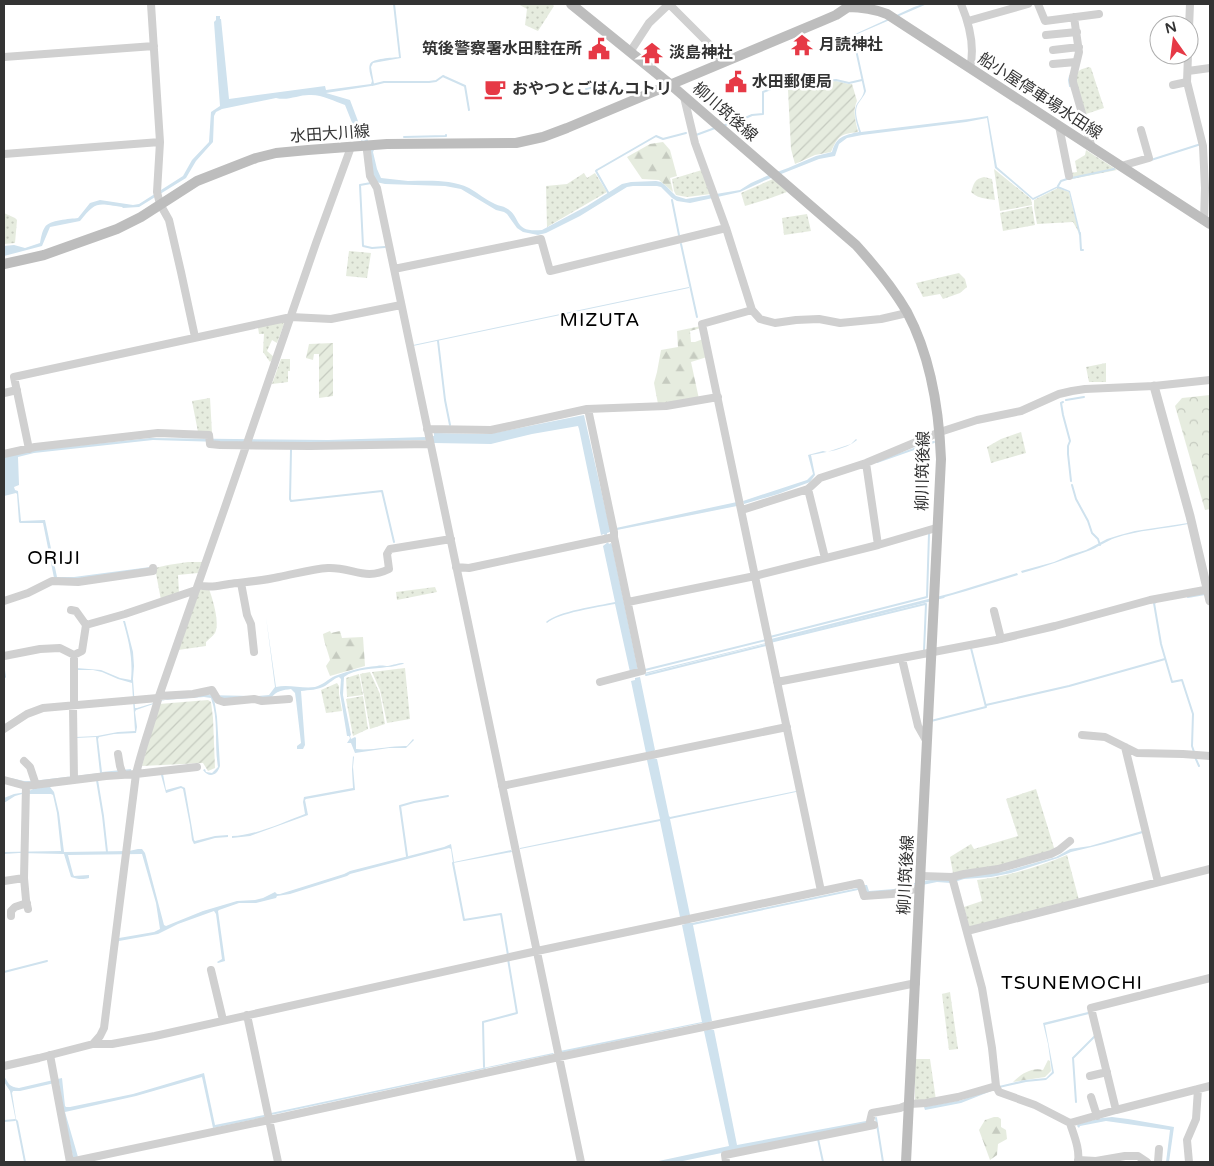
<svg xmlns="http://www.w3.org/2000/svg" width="1214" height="1166" viewBox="0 0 1214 1166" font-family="'Varela Round','Noto Sans JP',sans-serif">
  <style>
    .grass { fill: url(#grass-dots) }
    .forest { fill: url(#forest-firs) }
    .park { fill: url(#park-crowns) }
    .garden { fill: url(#garden-furrows) }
    .water { fill: #cfe2ee }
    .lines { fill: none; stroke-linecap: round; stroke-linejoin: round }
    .stream { stroke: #cfe2ee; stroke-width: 2 }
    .minor { stroke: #d0d0d0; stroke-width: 8 }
    .tertiary { stroke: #d0d0d0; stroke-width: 9 }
    .secondary { stroke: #bdbdbd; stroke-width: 10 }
    .labels { text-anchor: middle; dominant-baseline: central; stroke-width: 5; stroke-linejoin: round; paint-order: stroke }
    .poi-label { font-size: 16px; font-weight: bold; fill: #333; stroke: #fff; text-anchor: start }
    .street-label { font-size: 16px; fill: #333; stroke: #fff }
    .quarter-label { font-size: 19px; letter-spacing: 1px; fill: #000; stroke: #fff }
  </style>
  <defs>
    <pattern id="grass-dots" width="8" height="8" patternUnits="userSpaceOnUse" patternTransform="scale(1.25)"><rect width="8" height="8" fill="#e6ecdf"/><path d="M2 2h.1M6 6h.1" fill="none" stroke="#c6cbc0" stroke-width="1.8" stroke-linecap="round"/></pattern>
    <pattern id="forest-firs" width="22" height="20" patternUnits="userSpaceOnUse" patternTransform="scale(1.25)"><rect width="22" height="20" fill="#e6ecdf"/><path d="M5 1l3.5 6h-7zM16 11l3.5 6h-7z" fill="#c6cbc0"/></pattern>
    <pattern id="park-crowns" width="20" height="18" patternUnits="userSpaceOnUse" patternTransform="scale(1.25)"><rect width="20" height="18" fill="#e6ecdf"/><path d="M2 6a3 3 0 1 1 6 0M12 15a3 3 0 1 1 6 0" fill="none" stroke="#c6cbc0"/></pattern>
    <pattern id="garden-furrows" width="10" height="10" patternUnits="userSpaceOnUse" patternTransform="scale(1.25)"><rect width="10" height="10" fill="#e6ecdf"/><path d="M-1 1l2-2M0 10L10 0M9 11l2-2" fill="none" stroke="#c6cbc0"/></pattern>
  </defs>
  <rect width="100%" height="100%" fill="#fff"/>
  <path class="grass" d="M518,4H552L554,6L538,31L525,25L527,9Z
    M1089,67L1091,68L1104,108L1086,114C1083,106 1072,77 1078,72C1080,69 1086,68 1089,67Z
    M1086,150L1117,170L1072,179L1071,173L1077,172L1075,161L1085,155Z
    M994,169L1031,199L1032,205L1000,211Z
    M702,170L711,194L687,197L676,195L674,191L672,179Z
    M584,173L587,178L595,173L607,192L547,227L546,186L567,184Z
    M984,177L992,179L995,200C987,199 977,198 971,192C974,184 974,179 984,177Z
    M773,179L787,192L768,199L745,206L741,193Z
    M1058,188L1069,192L1079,233L1073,222L1037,224L1034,208V200Z
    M1032,206L1035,225L1003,231L1000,213Z
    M4,213L15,218L17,220L15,243L4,244Z
    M807,214L811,231L784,235L782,218Z
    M349,251L371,253L367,278L346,276Z
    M959,273L965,279L967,287L960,293L943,299L940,294L923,297L916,283Z
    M283,322L284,324L277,343L272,340L267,351L274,357L270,362L263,352L264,334H259L258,327Z
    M281,359H290V371H288V382L272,384Z
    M1106,363V382H1089L1086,367Z
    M210,398L212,433L198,432L192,401Z
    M1021,432L1026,453L991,463L987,447L1001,439Z
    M188,562H202L198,573L178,575L179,593L161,600L155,568L168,565Z
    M435,587L437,592L397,600L396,592Z
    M200,589H209C213,600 220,623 215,633C213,636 209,639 206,642V646L178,650Z
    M405,668L410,719L387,723L380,690L372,672Z
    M370,672L380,694L385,724L370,729L360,674Z
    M359,674L363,695L347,697L346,678Z
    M337,683L339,686V694L342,711L326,713L321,690Z
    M363,696L368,729L353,736L346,699Z
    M1036,789L1055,851L1013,864L953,873L950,857L971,844L974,849L1018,836L1006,799Z
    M1067,855L1079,900L973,927L969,926L964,907L982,901L977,880C1008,876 1039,867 1067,855Z
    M950,992L958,1049L949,1050L942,994Z
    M915,1059H930L936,1100L917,1101L915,1100Z"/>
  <path class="forest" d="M663,142L670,150L677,176L670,178L673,192L659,180L642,179L627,157L650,144Z
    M701,326V328L690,331L691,342H695L703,339L707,357L691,362L699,399L658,404L654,383L657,372L661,350L678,347L677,331Z
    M330,631L331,633L340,631L342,638L363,637L365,666L330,676L326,666L330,660C328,651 324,643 323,634Z
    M1048,1060L1050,1061L1051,1071L1045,1077L1013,1082C1021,1074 1032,1067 1043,1070Z
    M994,1117H998L1001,1119V1127L1006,1130L1007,1139L998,1144L997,1155L990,1160L979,1130L985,1120Z"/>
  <path class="park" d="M1210,395V509L1205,510L1175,406L1182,398Z"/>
  <path class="garden" d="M814,77L826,82L836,81L849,84H852L857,101C852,111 856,122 858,132C840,134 838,136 831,152L815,155L795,164L791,149L788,90L799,88Z
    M333,343V396L319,398V354H314L313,360L306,358L309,344Z
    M208,700L211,702L213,718L215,768L208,771L203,763L142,766L159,704Z"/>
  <path class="water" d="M393,4H395L401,58L373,63L371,67L374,84L371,86L326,93L350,100L364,137L367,139L374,150L373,152L377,169L381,178C390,179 399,180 408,181C429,181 450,179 469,188C478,193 486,200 495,204C499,206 503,206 506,208C522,216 512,233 542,230L587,206L622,184L631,182L656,181L661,182L667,187L676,196L686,199L740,190L751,183L769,175L788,168L816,156L832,152C836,137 844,135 859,132C857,124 853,114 856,106C858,101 863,98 864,91L852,36L853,35L914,7L923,4H927L855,35L854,36L866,91C864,97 859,101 857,106C854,114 859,125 861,132L969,119L988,116L997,167L1033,198L1058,186L1070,191L1081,235H1079L1069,192L1057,188L1033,200L995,168L987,118L966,122L862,135L847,138L839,144L835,156L819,159L766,180L740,192L690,203L677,201L672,198L661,187L657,186H633L627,187L580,216L546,233L538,235L523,232L517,228L507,214L504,212L496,210L461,189L445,186L385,184L376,182L371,175L368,151L361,140L357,135L345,105C334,101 321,94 309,95C298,95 288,101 276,98L222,109L216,112L214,116L213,142L196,161L186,178L139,207L123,208L122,207C97,203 96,201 80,221L50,227L42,246L4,256V246L14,245L25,248L40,243C41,238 42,231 45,227C49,220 70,219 78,218L90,203L100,200L133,205L139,204L183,176L192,160L209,142L211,112L220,106L214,22L216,20V16H220V19H221L229,99L325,86L326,90L371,84L372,81C371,77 368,69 370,64C373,58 392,58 399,57Z
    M689,287V288L413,346V345Z
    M584,415L610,529V532L607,533V535L605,536L604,534L601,535L579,429L578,426L532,434L491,444L434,443L432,436H434V433L489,434Z
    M426,437V440L332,443H255L153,440L34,453L18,457L19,485L14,487L15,490L18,491L21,521L45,520L57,577H74L150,567V569L76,579L54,578L43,523H20L19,522L17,494L16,493L4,496V456L36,450L150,438L328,440Z
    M856,439L857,440C845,450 826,452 811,455L815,475L810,482L778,494L744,504L743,501L807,480L813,474L808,455L823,451L827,452L851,444Z
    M737,502V506L617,530L616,528Z
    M1188,523V524C1164,529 1138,530 1115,538C1106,541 1097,548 1088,551C1066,559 1044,567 1022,573L1021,571L1054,562L1070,555L1086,550L1107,539L1120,535L1135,531Z
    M608,542L609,544L611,543L612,545L638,670L630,672L615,604C599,607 558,613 547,623L546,622C558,611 597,606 615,602L603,546Z
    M1017,573L1018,575L966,591L945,597L944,598L772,641L765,644L645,674L644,673L766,643L771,639L952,593Z
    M266,617L276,687C289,684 302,689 315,687C323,685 328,679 335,676C348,671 363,667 377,666C381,665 385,666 388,666C394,665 397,663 404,663L403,664C397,665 393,667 387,667C374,669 356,668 344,677L343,695L351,735L350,736L351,739L355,737L356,738V749C370,751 390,746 405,746H407L413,739L414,740L406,748H389L355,753L351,743H347L349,740L350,738L349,736H347L340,693L341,679L339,677C333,679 330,683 325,686C318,690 309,690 301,691L305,745L303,749H297V746L301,743L296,700L295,693L291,689C283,690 276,691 271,698H257L258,696L269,695L275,687Z
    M123,621H125L133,652L134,666L133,679L135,708H137L167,699L205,695L252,696L225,699L214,698L217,717L220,766C217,776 209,778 203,770L205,769L206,772L212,773L218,767C214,744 219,720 211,698L204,697L165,700L136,710L135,712L137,727L136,733L114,734L99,737L98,739L102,772L131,769V771L50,781V787L54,792L59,813L64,852L129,851L138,849H142L145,853L164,925L166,926L203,911L237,901L255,900L263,898L275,892L277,894H280L344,874L350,871L444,847L451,844L454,862L511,850L512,852L453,863L451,849L449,848L350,874L347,876L290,894L277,896L276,898L256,903H239L219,910L218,911L225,961L218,963L217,962L222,959L216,914L214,911L178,924L158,934L119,941V938L154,932L160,929L156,903L142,854L68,855L73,874L74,876L89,875V878C82,880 77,879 71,877L64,854L19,853L4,854V852L61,851L57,813L53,795L51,794H22L15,796L4,803V798L14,794L27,792L33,789L48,786L24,783L11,779V778L24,781H32L100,773L96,737L76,738V737L97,736L118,732L135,731L132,683L118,679L102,672L93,670H76V668L101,670L120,678L131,680C133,658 129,642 123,621Z
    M640,677L655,750L652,753H646L631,681L635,680V678Z
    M353,756L354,757L353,767L355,790L306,799L305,800L308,815L250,836L232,838V836C254,836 284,822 305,814L303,802L304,797L353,788L352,770Z
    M653,758L657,759L669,816L670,817L796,791V792L670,819L690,915H687V917H680L660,821L520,849V848L660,819L647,760Z
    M163,774L166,790L181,786L185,788L194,840L195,841L215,836L228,835V837L215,838L194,844L192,840L190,825L183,789L181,788L166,793L161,775Z
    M1142,831L1143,833L1104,844L1071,852L1058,858L1011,873L991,877L964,879L951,883L937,882L893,891L867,893L864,885H867L869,891L894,889L922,881L1003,872L1056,857L1070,849L1090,846Z
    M858,888V890L693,925L712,1021L706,1023H702L560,1053V1051L702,1022L682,925L685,924V923H692Z
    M1088,1012L1089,1014L1045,1025L1054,1073L1046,1080L1026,1082L999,1088L961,1103L925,1110L924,1107L962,1100L999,1086L1025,1080L1046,1078L1052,1072L1048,1044L1043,1023Z
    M710,1029L714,1030L737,1145L866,1121L867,1123L678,1162H654L729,1146L704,1031Z
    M553,1053L554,1054L492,1067L486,1068L485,1070L484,1069L271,1115V1113Z
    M204,1073L215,1125L264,1115L265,1117L213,1128L202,1077L136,1096L65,1112L78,1157H73L62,1104L59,1082L20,1091H13L12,1093L16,1119L18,1121L26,1162H24L10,1091L4,1082V1076C9,1084 9,1087 19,1088L62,1078L65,1106L66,1107H70L133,1094Z
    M1112,1117L1128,1119L1174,1127L1169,1162H1166L1170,1130L1106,1121L1080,1126L1079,1128L1077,1126L1078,1124L1102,1118Z"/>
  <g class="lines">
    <path class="stream" d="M1070,76L1069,80L1070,86
      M372,85L384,82H429L436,81L443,76L445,77L465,86L469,110
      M603,85L609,81
      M586,89L599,86
      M790,89C800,88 806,83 814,77L826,81L836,80L849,83L862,80
      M725,125L734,123L752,115L763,114V92L784,84
      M696,135L715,128
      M404,137L446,136V135
      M1151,160L1201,144
      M371,183L360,185L363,246L372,248L385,247
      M1058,186L1061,181L1067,179L1114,169
      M609,194L596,171L597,170L656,136L663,139L686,133
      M672,200L679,235
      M1080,233L1081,250H1083
      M681,244L697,317
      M438,341L445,400L450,425
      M1066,400L1084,397
      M1063,402L1061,403L1063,415L1070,441L1068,446V454L1071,481
      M291,450L290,499L291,501L382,491L394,542
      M877,462L934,442
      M1072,485L1076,499L1088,521L1092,533L1098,539L1100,545
      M1188,597L1205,594
      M1156,602L1154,603L1161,644L1172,682L1182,680L1193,714L1192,746L1194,752
      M770,637L927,597L929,534
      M770,642L925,604H926L924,651
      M4,670L5,677
      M645,670L766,640
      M646,675L766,645
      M986,705L1069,686L1165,659
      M931,721L986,707L971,648
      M1195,757L1199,766
      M97,780L103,816L107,852
      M407,856L400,806L414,802L448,796
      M453,863L464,920L501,914L508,955
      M4,972L47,961
      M484,1067L483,1022L517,1013L508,959
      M1076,1102L1073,1058L1095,1036
      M876,1118L883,1162
      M4,1121L15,1120
      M818,1139L823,1162"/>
    <path class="minor" d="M151,4L160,142L157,192L160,204L169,220L181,272L195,337
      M669,4L715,50L722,63
      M961,4C969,23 975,47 970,68
      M1038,4L1045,21L1099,14
      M1074,17L1079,52L1073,77V82L1092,148
      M968,21L1028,4
      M1189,28L1190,4
      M1046,35L1077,32
      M1053,50L1079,47
      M630,52L649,23L669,4
      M1188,55L1187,82L1203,146L1205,188L1204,220
      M4,57L154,46
      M1053,64L1076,62
      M1188,71L1210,68
      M1173,85L1187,82
      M684,97L695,143L726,228L752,310L760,319L775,323L796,320L819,319L840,323L881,319L907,313
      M1059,126L1069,176
      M367,151L370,176L377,188L394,269L581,1162
      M4,154L160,142
      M1121,166L1149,158L1141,130
      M394,269L541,239L550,271L726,228
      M752,310L702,324L821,891
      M4,393L17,390
      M588,409L614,532V537L642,671L600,682
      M427,429L491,430L587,409L666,406L718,397
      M29,449L14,377L291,317L331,319L401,305
      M4,454L35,447L158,433L209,435L210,444L220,445L310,446L430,444
      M866,463L878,545
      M808,489L825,558
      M742,510L808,489L820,478L866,463L940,432L977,420L1021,411L1059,394L1072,391L1085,389L1154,386L1210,380
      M456,567L469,568L614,537
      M241,583L247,615L251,624L254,652
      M198,585C208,588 218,586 229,584C245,582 262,581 279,577C295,574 312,569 328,568C352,567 365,581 389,569L387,554L390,549L451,539
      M4,601L28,593L52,581L78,582L153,571V568
      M628,602L755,576L878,545L936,528
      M71,610L76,611L86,625
      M994,611L1001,639
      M74,655L82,651L86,625L125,614L196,590
      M74,655V703L73,706L74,780
      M4,656L40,649L60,648L74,655
      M902,659L918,726L927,742
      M777,682L996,640L1055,626L1150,600L1210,589
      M159,696L193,694L212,690L218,700L224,702L254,699L262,701L289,699
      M4,729L27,714L43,708L158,698
      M1082,735L1105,737L1137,753L1183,754L1210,756
      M1125,747L1158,882
      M118,754L120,766L123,775
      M24,761L30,767L36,785
      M4,780L26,786L106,776L136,774L197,767
      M26,786L24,878L26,900L28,909
      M502,786L787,727
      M921,876L952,877L964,874L998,869L1051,854L1059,850L1070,841
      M952,877L982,988L992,1048L996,1086L999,1092L1035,1105L1070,1123C1074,1136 1080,1149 1078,1162
      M4,881L24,878
      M11,916V911L15,907L27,903
      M967,931L1210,869
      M211,970L223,1020
      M247,1015L278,1162
      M93,1044H112L155,1036L537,951L860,883L864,896L892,894L920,888
      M50,1055L70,1162
      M4,1066L39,1058L93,1044L100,1036L104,1028L136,774C142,748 152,722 159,696L224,510L316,243L351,147
      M1090,1076L1107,1072
      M1091,1097L1097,1116
      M1116,1110L1091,1008L1210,978
      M1070,1123L1116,1110L1210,1086
      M869,1126L872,1113L900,1108L910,1104L926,1103L958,1097L996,1086
      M1078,1160L1096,1161L1125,1156H1138L1147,1162
      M70,1162L269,1120L559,1057L916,983
      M726,1162L725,1155L874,1125
      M1158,1162L1159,1149
      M1189,1162L1187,1140L1196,1119L1198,1089"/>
    <path class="tertiary" d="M1154,386L1190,516L1210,601"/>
    <path class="secondary" d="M571,4L671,85L856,245C875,266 893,288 907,312C931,357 939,409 941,459L906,1162
      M848,7C862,7 874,9 887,14L1210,224
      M4,264L44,255L117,229L141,217L197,181L256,158L276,153L308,150L387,144L516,143L543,137L567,128L822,21L836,15L848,7"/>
  </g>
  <defs>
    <g id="temple-bare" transform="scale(1.725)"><path d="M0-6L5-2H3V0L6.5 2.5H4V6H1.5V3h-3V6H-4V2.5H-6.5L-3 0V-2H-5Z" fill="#e63946" stroke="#fff" stroke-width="2.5" paint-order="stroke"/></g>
    <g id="civic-bare" transform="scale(1.725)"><path d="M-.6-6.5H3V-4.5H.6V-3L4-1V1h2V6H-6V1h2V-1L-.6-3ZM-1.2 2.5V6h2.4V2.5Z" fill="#e63946" stroke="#fff" stroke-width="2.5" paint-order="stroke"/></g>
    <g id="cafe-bare" transform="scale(1.725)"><path d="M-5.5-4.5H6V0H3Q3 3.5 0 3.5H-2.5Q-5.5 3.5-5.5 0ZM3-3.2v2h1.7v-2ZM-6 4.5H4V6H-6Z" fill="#e63946" stroke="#fff" stroke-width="2.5" paint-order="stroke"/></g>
  </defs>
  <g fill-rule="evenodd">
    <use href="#temple-bare" x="802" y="45"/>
    <use href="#civic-bare" x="599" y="49"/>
    <use href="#temple-bare" x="652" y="53"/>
    <use href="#civic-bare" x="736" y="82"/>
    <use href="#cafe-bare" x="495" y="89"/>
  </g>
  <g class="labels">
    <g class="poi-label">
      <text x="819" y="45">月読神社</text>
      <text x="582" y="49" text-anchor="end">筑後警察署水田駐在所</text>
      <text x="669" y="53">淡島神社</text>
      <text x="752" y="82">水田郵便局</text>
      <text x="512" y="89">おやつとごはんコトリ</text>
    </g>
    <g class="street-label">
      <text transform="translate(1040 96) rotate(33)">船小屋停車場水田線</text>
      <text transform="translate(725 112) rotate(41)">柳川筑後線</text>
      <text transform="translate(330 134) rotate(-4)">水田大川線</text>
      <text transform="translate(923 471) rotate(-89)">柳川筑後線</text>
      <text transform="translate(906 875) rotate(-87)">柳川筑後線</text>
    </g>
    <g class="quarter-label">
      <text x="600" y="320">MIZUTA</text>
      <text x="54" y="558">ORIJI</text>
      <text x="1072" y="983">TSUNEMOCHI</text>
    </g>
  </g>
  <rect width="1214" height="1166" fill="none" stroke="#333333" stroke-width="10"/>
  <g transform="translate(1174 40) rotate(346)"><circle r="24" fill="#ffffff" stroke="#adadad"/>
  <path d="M0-4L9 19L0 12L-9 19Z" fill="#e63946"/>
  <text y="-8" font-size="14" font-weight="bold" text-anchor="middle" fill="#333333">N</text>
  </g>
</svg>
